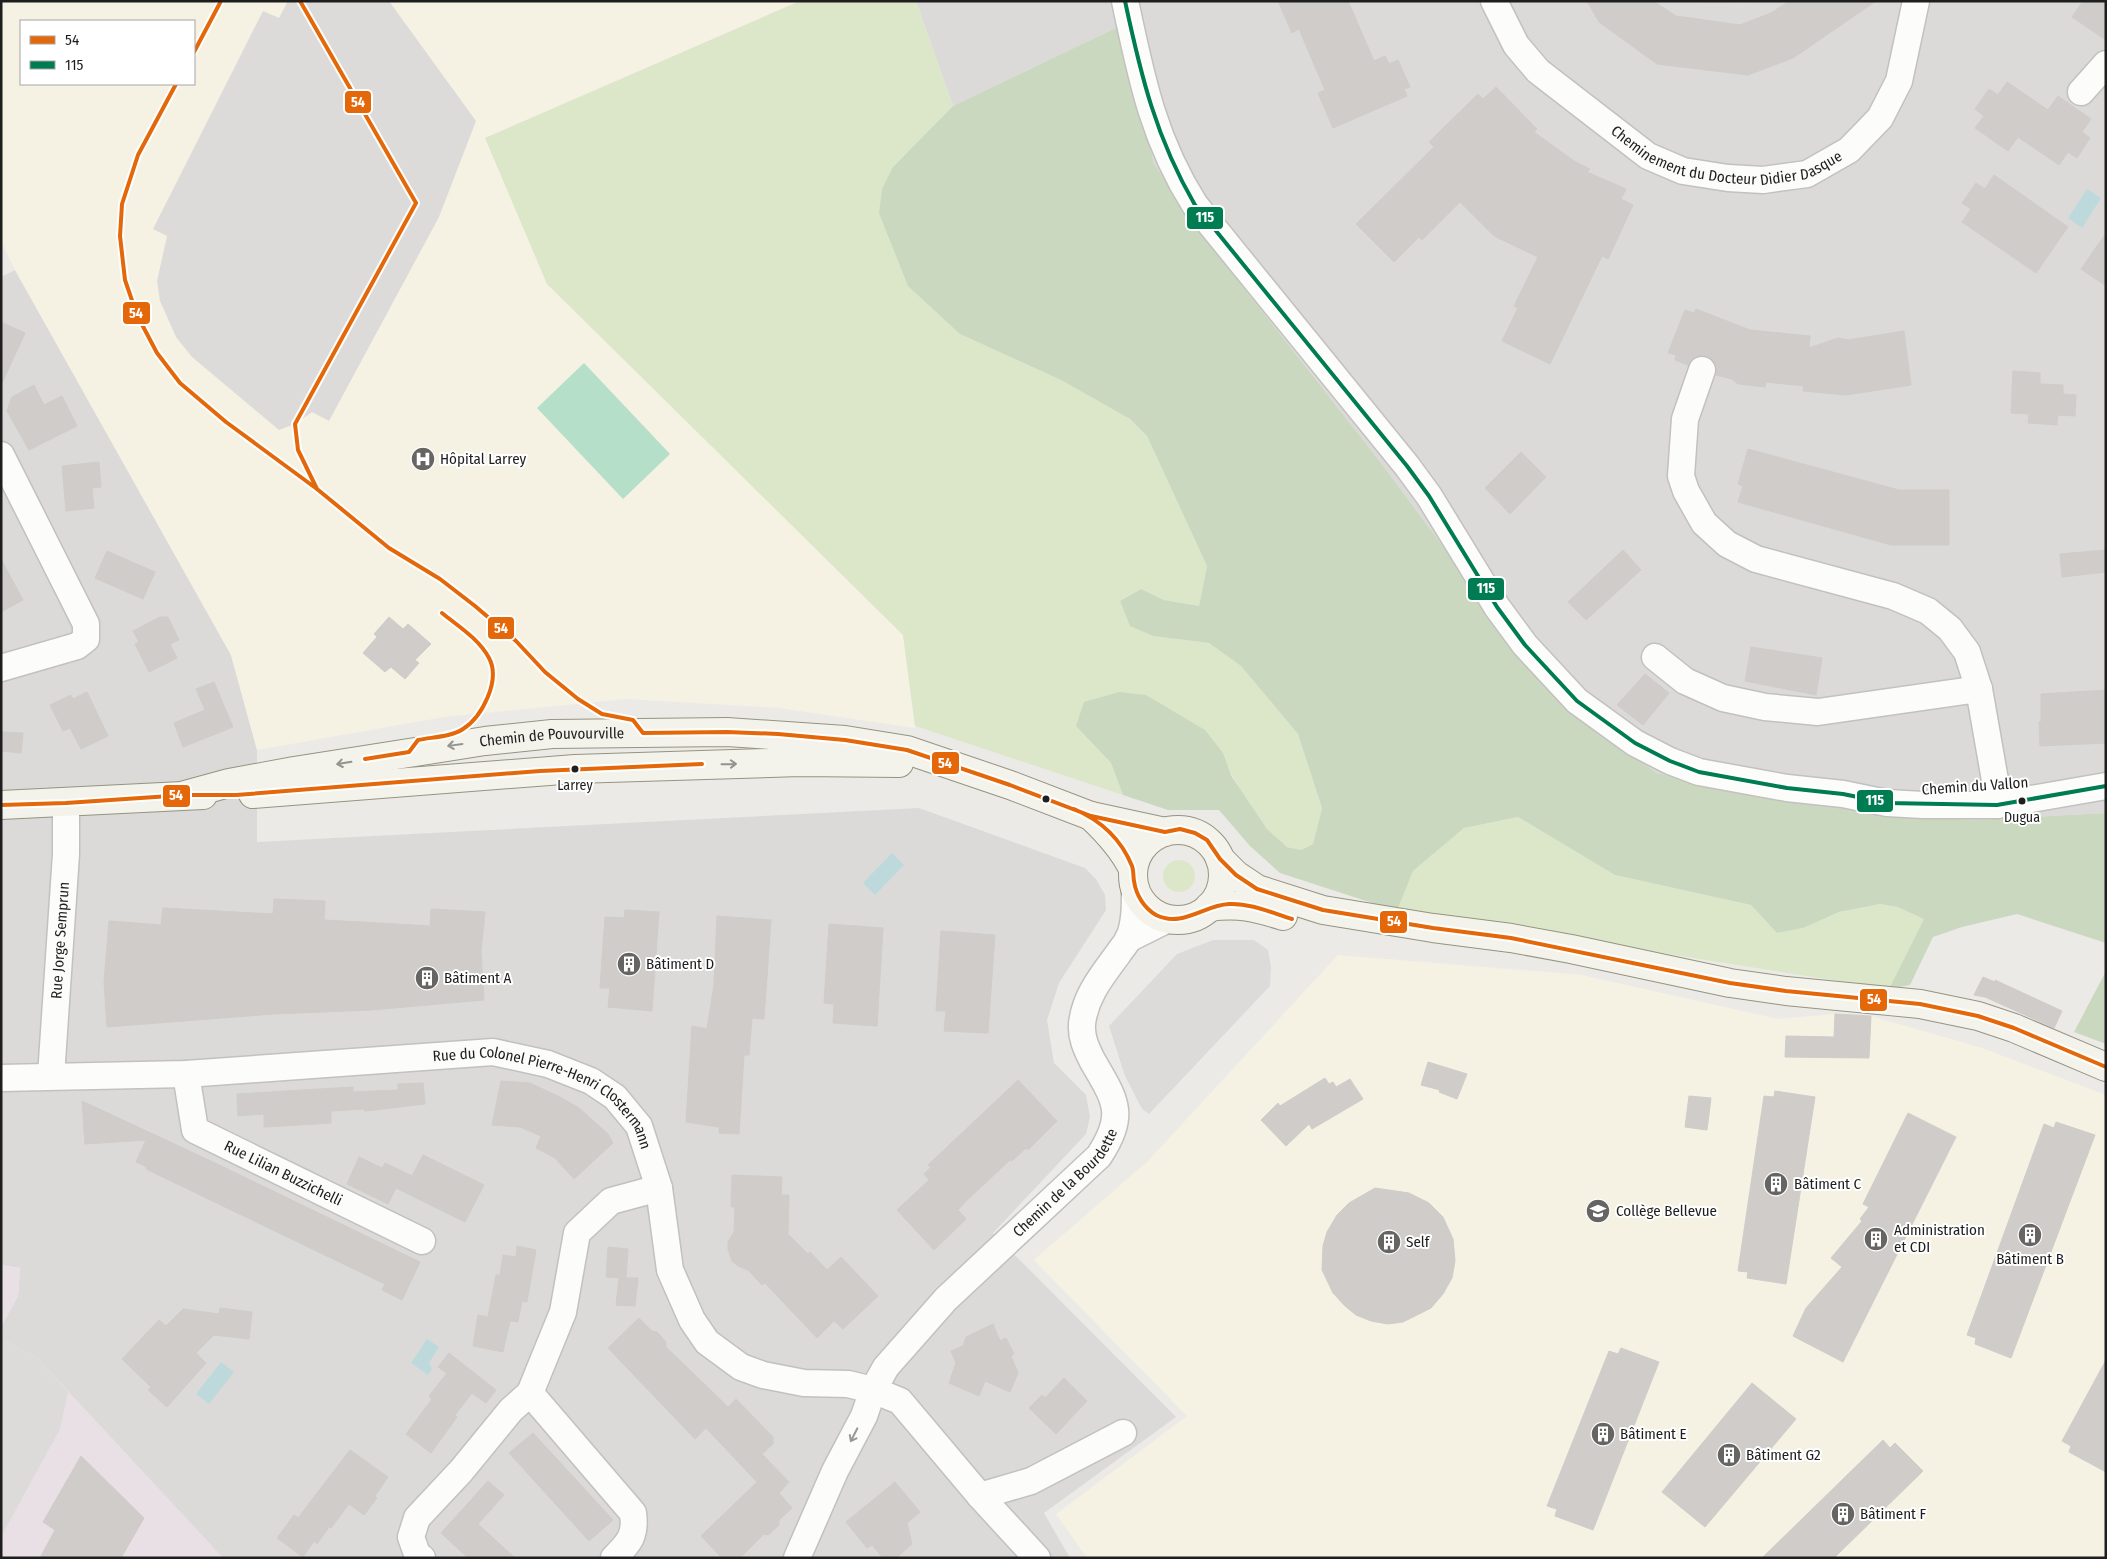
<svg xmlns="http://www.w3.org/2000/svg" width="2107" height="1559" viewBox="0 0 2107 1559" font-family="'Fira Sans Condensed',sans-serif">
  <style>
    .residential { fill: #dbdad8 }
    .industrial { fill: #e9e0e6 }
    .education { fill: #f5f2e3; fill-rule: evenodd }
    .grass { fill: #dce7c9 }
    .forest { fill: #cad8bf }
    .pitch { fill: #b6dfca }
    .parking { fill: #dcdbda }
    .water { fill: #bed9dc }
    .building { fill: #cfccca; stroke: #cfccc9 }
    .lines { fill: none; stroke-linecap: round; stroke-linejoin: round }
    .street-casing { stroke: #c2c1bf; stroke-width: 29 }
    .secondary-casing { stroke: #959481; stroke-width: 30 }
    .street { stroke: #fcfcfb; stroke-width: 26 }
    .secondary { stroke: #f3f2eb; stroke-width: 28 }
    .bus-1-casing { stroke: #fff; stroke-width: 8 }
    .bus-2-casing { stroke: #fff; stroke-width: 8 }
    .bus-1 { stroke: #e46809; stroke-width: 4 }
    .bus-2 { stroke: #007c52; stroke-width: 4 }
    .oneway { stroke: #93938f }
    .oneway2 { stroke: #989898 }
    .bus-dot { fill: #1e1e1e; stroke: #fff; stroke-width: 2 }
    .labels { text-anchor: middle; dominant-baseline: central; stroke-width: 4; stroke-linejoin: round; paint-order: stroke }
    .bus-label { font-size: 14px; fill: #1e1e1e; stroke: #fff }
    .street-label { font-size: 15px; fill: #1e1e1e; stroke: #fff }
    .poi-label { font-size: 15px; fill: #1e1e1e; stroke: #fff; text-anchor: start }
    .line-badge { stroke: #fff; stroke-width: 2 }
    .badge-label { font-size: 14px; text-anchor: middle; font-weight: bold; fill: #fff }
  </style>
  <rect width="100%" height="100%" fill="#eceae7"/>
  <path class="residential" d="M916,1H2106V813L1973,820L1792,800L1655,773L1546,685L1378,459L1211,246L1154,164L1122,25L953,106Z
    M15,270L231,655L257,750V842L919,808L1085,868L1096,879L1105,895L1106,910L1059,983L1047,1020L1054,1063L1086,1095L1090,1117L1086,1134L993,1233L1176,1417L1044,1513L1070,1558H223L38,1359L1,1338V1327L18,1296L20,1268L1,1265V277Z"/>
  <path class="industrial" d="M1,1265L20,1268L18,1296L1,1327Z
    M1,1338L38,1359L223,1558H1Z"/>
  <path class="education" d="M1,1H800L485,138L548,284L903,635L915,728L779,708L626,699L444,717L257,750L231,655L15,270L1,241ZM21,21H194V84H21Z
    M1338,955L1582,975L1778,1019L1835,1014L1871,1016L1982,1048L2106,1095V1558H1087L1056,1514L1187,1416L1034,1260L1148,1161Z"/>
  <path class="grass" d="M800,1H916L953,106L893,167L960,334L1061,380L1130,419L1147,436L1207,566L1199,606L1164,600L1141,589L1120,601L1130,625L1153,636L1209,643L1241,666L1298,734L1322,808L1313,844L1301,850C1296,849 1290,848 1286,846C1259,828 1234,782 1222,753L1076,726L1111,763L1123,795L915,726L903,635L547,284L485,138Z
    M1518,817L1615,875L1751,905L1777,933L1803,928L1839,912L1880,904L1898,907L1925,918L1889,989L1397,911L1413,871L1464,828Z
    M1163 876a16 16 0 1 1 32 0a16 16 0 1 1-32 0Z"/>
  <path class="forest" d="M1122,25L1154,164L1211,246L1378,459L1546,685L1656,773L1792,800L1973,820L2106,813V943L2017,914L1962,927L1933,937L1910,985L1889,989L1924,919L1898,907L1880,904L1839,912L1803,928L1777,933L1751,905L1615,875L1518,817L1464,828L1413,871L1397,911L1280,873L1250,846L1219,810H1168L1123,795L1111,763L1076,726L1084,702L1119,692L1146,695L1205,730L1223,753L1232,777L1267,829L1287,847L1301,850L1313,844L1322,808L1298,734L1241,666L1209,643L1153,636L1130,626L1120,601L1141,589L1164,600L1199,606L1207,566L1147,436L1130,419L1061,380L960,334L908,286L879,213L882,189L893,167L953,106Z
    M2106,971V1044L2074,1032Z"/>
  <path class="pitch" d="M584,363L670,454L623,499L537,408Z"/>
  <path class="parking" d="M288,1H389L476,121L439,217L329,421L312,412L295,424L279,430L192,357L176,337L160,301L157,281L167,236L153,229L263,11L279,18Z
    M1693,1H1760L1743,8L1702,6Z
    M1213,940H1254L1268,950L1271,967L1270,986L1149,1114L1142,1109L1125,1076L1109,1026L1177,954Z
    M1,1338L38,1359L68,1392L60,1429L1,1537Z"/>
  <path class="water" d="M2087,189L2101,198L2082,228L2068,218Z
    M892,853L904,865L875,895L863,883Z
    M427,1339L439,1347L429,1363L432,1369L428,1375L411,1363Z
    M221,1362L234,1372L209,1404L196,1394Z"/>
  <path class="building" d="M1278,1H1348L1374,61L1385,56L1389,64L1398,60L1410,87L1404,89L1407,96L1333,128L1318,93L1325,90L1299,29L1292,33Z
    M1587,1H1653L1676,16L1740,25L1771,13L1789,1H1876L1793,58L1748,75L1657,64L1599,22Z
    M2083,1H2106V40L2072,17Z
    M2007,82L2048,110L2058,96L2091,119L2082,132L2090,138L2077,158L2068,152L2059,165L2018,137L2008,151L1975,128L1984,116L1975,109L1989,89L1998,95Z
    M1496,87L1537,129L1534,132L1574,161L1590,169L1587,172L1626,189L1621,199L1633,205L1608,259L1602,256L1550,364L1502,341L1518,308L1514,306L1538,257L1494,236L1460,202L1422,240L1419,237L1394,262L1356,224L1434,147L1429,142L1478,94L1483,99Z
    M1994,175L2068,227L2036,273L1962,222L1971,209L1962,203L1976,183L1985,189Z
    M2106,233V286L2081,269Z
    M1696,309L1750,330L1810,336L1809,348L1838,338L1848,340L1904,331L1911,385L1846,395L1803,391L1804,386L1766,382L1765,387L1738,384L1732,379L1716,375L1717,367L1713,360L1707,356L1699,355L1692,359L1688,365L1675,360L1676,355L1668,353L1685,310L1694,313Z
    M1,322L25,333L1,385Z
    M2013,371L2040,373V384L2063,385V394L2076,395L2075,416L2058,415L2057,425L2028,423L2029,414L2011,413Z
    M34,385L44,405L62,396L77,426L29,450L7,411L12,397Z
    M1748,449L1899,490H1949V545H1891L1738,502L1743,486L1738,484Z
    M1521,452L1546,477L1510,514L1485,488Z
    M99,462L101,487L92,488L94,508L66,511L62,466Z
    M1623,550L1641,570L1586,620L1568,602Z
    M2106,550V572L2062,577L2060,554Z
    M107,551L155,572L143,599L95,578Z
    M1,559L23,600L1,612Z
    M160,617H168L179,640L170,644L177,658L149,672L135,644L139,642L133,631Z
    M389,617L403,629L408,624L431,644L415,660L419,663L405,679L391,667L385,672L363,653L377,637L374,634Z
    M1751,647L1822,658L1816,695L1745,681Z
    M1645,674L1669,693L1643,725L1617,705Z
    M214,682L233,727L183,747L174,723L205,710L196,689Z
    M2106,690V743L2040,746L2039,722H2041V694Z
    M87,692L108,736L81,749L70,728L63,731L50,705L71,695L73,699Z
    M1,732L23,733L21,753L1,751Z
    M274,899L325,901L324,920L430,926L431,909L485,912L481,952L484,1000L371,1010L273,1014L107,1027L104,982L109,921L161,925L163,908L273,914Z
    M625,910L659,912L652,1011L608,1007L610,988H600L605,917L624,918Z
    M717,916L771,920L764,1019L752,1018L749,1055H744L739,1134L719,1133V1127L686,1122L692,1026L707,1029L714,985Z
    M829,924L883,928L877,1026L833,1023L834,1004L824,1003Z
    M941,931L995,935L988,1033L944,1031L946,1011H936Z
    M1983,977L1995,982V980L2062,1011L2054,1028L1985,997L1974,995Z
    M1835,1014L1871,1016L1869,1058L1785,1057L1786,1036L1834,1037Z
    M1428,1062L1467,1074L1457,1099L1439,1092L1440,1090L1421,1085Z
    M1325,1078L1329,1084L1333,1082L1336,1087L1350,1079L1363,1099L1312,1129L1309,1124L1286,1146L1261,1120L1278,1103L1280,1106Z
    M1018,1080L1057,1121L1028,1150L1026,1148L1012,1161L1010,1160L965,1202L958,1210L966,1219L934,1250L897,1210L929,1180L924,1174L931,1167L928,1165Z
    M501,1081L530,1083L560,1097L579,1108L608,1134L613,1143L574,1179L555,1158L536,1148L541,1136L520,1127L492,1125Z
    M423,1083L425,1104L365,1111L364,1109L331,1111V1123L264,1127V1114L238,1116L237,1094L353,1087V1092L398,1090V1084Z
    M1775,1091L1815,1097L1786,1284L1747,1278L1748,1272L1738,1271L1764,1096L1774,1097Z
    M1689,1096L1711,1098L1707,1130L1685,1127Z
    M82,1101L213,1162L420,1262L402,1300L382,1290L385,1284L146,1169L147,1167L136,1162L146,1140L85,1144Z
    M1908,1113L1956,1137L1843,1362L1793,1336L1806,1308L1842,1267L1831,1258L1862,1221L1860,1219L1869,1207L1863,1204Z
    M2056,1122L2095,1135L2011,1358L1975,1344L1976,1338L1967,1335L2044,1124L2054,1128Z
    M423,1155L484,1185L465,1222L396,1188L388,1204L347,1184L359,1157L382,1168L385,1163L412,1176Z
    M732,1175L782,1177L781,1195H789L788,1234L808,1254L810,1252L827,1270L841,1257L878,1296L843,1329L834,1321L817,1338L765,1283L762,1285L748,1270L738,1266L732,1261L728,1249V1242L734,1232L735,1207H731Z
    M1375,1188L1409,1193L1429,1203L1443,1217L1453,1239L1455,1261L1452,1278L1443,1294L1431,1308L1403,1322L1388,1324L1371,1321L1356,1315L1345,1306L1333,1293L1322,1270L1323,1246L1327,1232L1337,1215L1349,1203Z
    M517,1246L536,1250L527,1302L522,1301L518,1322L510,1321L503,1352L473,1346L478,1315L488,1317L496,1275H500L503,1255L516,1257Z
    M608,1247L628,1249L626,1278H638L635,1306L616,1305L619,1278H625L606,1277Z
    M220,1308L252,1312L249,1339L214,1335L196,1353L206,1363L167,1407L148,1390L151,1387L122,1359L159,1320L166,1326L183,1309L219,1314Z
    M639,1318L652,1331L657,1332L666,1342V1347L728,1407L736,1399L773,1437V1444L762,1454L789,1482L779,1493L792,1508L779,1520V1525L768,1535L764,1534L740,1558H722L701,1536L757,1482L706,1428L695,1439L608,1348Z
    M993,1324L1000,1341L1006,1338L1014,1354L1011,1356L1018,1373L1010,1392L985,1381L979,1396L949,1383L956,1363L951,1351L963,1346L966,1337Z
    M1621,1348L1659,1362L1593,1530L1555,1516L1557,1509L1547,1506L1609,1351L1618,1354Z
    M449,1353L496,1390L486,1403L472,1393L455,1415L457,1417L431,1453L406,1434L432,1399L429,1396L447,1373L438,1367Z
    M2106,1360V1472L2069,1452L2071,1446L2062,1441Z
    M1064,1378L1087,1401L1056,1434L1029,1408L1042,1395L1045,1398Z
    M1752,1383L1796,1419L1705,1527L1662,1492Z
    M533,1433L613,1520L589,1541L509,1453Z
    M1883,1440L1890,1448L1895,1443L1923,1471L1834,1558H1762Z
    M350,1450L388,1477L375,1496L377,1498L364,1515L349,1504L331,1528L330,1526L317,1544L314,1541L303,1557L277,1538L294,1515L298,1518Z
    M81,1456L144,1518L121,1558H40L55,1530L43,1522Z
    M488,1481L504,1495L478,1524L515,1558H468L441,1533Z
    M895,1482L920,1512L907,1523L912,1544L896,1558H883L872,1545L867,1548L846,1522Z"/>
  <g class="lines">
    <g class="street-casing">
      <g id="street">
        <path d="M1125,1C1141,76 1153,139 1195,205L1407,466L1429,496L1497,607L1525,645L1577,701L1635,743L1670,761L1699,772L1787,788L1843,794L1887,803L1923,805H1997L2106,786"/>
        <path id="s1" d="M1494,1L1516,45L1538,71L1648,156L1683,171L1728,178L1763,180L1807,174L1849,150L1880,118L1899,81L1916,1"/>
        <path d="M2081,92L2106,64"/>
        <path d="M1702,370L1685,419L1681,476L1686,491L1704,523L1727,544L1756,559L1893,596L1928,611L1950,629L1967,652L1979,689L1996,786L1997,805"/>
        <path d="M1,455L86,624V639L77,646L1,668"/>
        <path d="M1655,657L1685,681L1723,698L1765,707L1818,712L1979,689"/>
        <path d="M1128,939L1168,919"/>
        <path id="s2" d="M186,1074L195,1130L422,1241"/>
        <path id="s3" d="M51,1076L66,854V803"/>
        <path id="s4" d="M1,1078L186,1074L493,1052L548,1064L591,1081L615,1097L639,1126L659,1188L670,1270L692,1320L707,1342L741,1367L763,1375L804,1383L848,1384L873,1390L900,1401L980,1496L1037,1558"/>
        <path d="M530,1393L633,1513C636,1535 630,1542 614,1558"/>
        <path d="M980,1496L1031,1481L1123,1433"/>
        <path d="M422,1558L417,1554L411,1537L417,1518L461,1471L511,1410L530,1393L563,1312L577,1233L611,1201L659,1188"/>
        <path id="s5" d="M797,1558L835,1471L864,1416L873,1390L886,1367L946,1299L1099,1156C1127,1113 1115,1100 1092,1060C1086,1048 1081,1037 1082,1024C1085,996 1102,976 1118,954C1121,949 1126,944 1129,938C1135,924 1135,906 1135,890"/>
      </g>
    </g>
    <g class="secondary-casing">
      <g id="secondary">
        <path d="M253,794L575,769L800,762L899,763"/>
        <path id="s6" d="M185,795L229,783L294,771L485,741L552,734L727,732L845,740L907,750L1010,785L1091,816L1165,832"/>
        <path d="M1,805L203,795"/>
        <path d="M1091,816C1108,832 1123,848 1133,869"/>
        <circle cx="1178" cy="875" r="45"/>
        <path d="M1220,859L1236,875L1257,889L1323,910L1433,928L1511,938L1571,949L1730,983L1786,991L1920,1004L1978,1016L2014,1028L2106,1067"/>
        <path d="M1209,907C1239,903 1255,907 1283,916"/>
      </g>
    </g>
    <use href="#street" class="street"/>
    <use href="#secondary" class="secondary"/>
    <g class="bus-1-casing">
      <path id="bus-1" d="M300,1L416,203
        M194,52L221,1
        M176,84L138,155L122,204L120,236L125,280L137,315L157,353L180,383L226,422L317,489L389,548L440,579L475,606L516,641L545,672L578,699L602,714L633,720L643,733L727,732L778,734L845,740L907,750L1010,785L1091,816L1165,832L1180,829L1195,833L1207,840L1220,859L1236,875L1257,889L1323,910L1433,928L1511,938L1730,983L1786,991L1920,1004L1978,1016L2014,1028L2106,1067
        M317,489L298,450L295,424L416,203
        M365,759L409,752L418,740C432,737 451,737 463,729C482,717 501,680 489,658C479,639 458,626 442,613
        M1,805L66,803L185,795H236L540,771L702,764
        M1074,809C1100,820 1121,839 1132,866C1134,871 1133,876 1134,881C1136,895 1144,908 1156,915C1182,928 1204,905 1229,904C1251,903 1272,913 1292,919"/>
    </g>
    <g class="bus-2-casing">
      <path id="bus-2" d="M1125,1C1141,76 1156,138 1195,205L1407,466L1429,496L1497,607L1525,645L1577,701L1635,743L1670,761L1699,772L1787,788L1843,794L1887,803L1997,805L2106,786"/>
    </g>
    <use href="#bus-1" class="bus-1"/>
    <use href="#bus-2" class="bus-2"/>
  </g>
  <defs><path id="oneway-shaft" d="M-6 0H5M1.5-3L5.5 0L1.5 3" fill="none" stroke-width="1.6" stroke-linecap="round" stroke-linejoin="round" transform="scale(1.25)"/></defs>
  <g class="oneway">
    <use href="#oneway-shaft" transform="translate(455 745) rotate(172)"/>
    <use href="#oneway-shaft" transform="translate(344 763) rotate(171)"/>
    <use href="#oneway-shaft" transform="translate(729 764) rotate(-1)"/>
  </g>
  <use class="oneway2" href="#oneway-shaft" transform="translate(854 1435) rotate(117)"/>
  <defs>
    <g id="hospital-disc" transform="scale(1.25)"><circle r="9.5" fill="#666564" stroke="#fff"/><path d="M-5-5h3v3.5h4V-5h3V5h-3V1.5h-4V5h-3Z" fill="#fff"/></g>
    <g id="building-disc" transform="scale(1.25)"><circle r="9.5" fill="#666564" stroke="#fff"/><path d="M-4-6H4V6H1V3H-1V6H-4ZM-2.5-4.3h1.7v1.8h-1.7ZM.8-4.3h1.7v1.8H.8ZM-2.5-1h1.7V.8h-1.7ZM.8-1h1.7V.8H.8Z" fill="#fff"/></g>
    <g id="school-disc" transform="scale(1.25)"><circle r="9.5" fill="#666564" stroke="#fff"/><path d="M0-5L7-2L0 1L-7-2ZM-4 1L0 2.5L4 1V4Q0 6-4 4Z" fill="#fff"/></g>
  </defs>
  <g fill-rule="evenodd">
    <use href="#hospital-disc" x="423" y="459"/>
    <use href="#building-disc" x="629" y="964"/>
    <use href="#building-disc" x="427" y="978"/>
    <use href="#building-disc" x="1776" y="1184"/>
    <use href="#school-disc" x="1598" y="1211"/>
    <use href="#building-disc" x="2030" y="1235"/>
    <use href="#building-disc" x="1876" y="1239"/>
    <use href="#building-disc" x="1389" y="1242"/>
    <use href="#building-disc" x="1603" y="1434"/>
    <use href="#building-disc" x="1729" y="1455"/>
    <use href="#building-disc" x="1843" y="1514"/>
  </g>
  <g class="bus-dot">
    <circle cx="575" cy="769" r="4.5"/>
    <circle cx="1046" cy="799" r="4.5"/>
    <circle cx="2022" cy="801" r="4.5"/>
  </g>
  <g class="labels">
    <g class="bus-label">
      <text x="575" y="785">Larrey</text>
      <text x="2022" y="817">Dugua</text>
    </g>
    <g class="street-label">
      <text stroke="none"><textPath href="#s1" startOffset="301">Cheminement du Docteur Didier Dasque</textPath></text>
      <text stroke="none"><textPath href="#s6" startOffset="372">Chemin de Pouvourville</textPath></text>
      <text transform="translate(1975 786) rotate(-4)">Chemin du Vallon</text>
      <text stroke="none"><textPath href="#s3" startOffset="136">Rue Jorge Semprun</textPath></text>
      <text stroke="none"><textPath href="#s4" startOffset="559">Rue du Colonel Pierre-Henri Clostermann</textPath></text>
      <text stroke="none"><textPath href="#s2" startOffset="155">Rue Lilian Buzzichelli</textPath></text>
      <text stroke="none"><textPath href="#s5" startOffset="469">Chemin de la Bourdette</textPath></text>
    </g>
    <g class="poi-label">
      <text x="440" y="459">Hôpital Larrey</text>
      <text x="646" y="964">Bâtiment D</text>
      <text x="444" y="978">Bâtiment A</text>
      <text x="1794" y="1184">Bâtiment C</text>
      <text x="1616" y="1211">Collège Bellevue</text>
      <text x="1894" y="1230">Administration<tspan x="1894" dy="17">et CDI</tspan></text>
      <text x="1406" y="1242">Self</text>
      <text x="2030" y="1259" text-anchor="middle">Bâtiment B</text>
      <text x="1620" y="1434">Bâtiment E</text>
      <text x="1746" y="1455">Bâtiment G2</text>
      <text x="1860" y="1514">Bâtiment F</text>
    </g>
  </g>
  <g class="line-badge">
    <rect x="344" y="90" width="28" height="24" rx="5" fill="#e46809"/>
    <rect x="1186" y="206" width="38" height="24" rx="5" fill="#007c52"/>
    <rect x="122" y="301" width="29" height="24" rx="5" fill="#e46809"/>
    <rect x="1467" y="577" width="38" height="24" rx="5" fill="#007c52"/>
    <rect x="487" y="616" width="28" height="24" rx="5" fill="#e46809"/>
    <rect x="931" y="751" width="29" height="24" rx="5" fill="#e46809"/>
    <rect x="162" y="784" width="29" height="24" rx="5" fill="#e46809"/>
    <rect x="1856" y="789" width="38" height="24" rx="5" fill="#007c52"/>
    <rect x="1379" y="910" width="29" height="24" rx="5" fill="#e46809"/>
    <rect x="1859" y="988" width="29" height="24" rx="5" fill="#e46809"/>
  </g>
  <g class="badge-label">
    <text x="358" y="107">54</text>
    <text x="1205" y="222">115</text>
    <text x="136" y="318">54</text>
    <text x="1486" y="593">115</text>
    <text x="501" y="633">54</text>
    <text x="945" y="768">54</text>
    <text x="176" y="800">54</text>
    <text x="1875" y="805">115</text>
    <text x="1394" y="926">54</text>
    <text x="1874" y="1004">54</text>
  </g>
  <rect width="2107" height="1559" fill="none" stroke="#1e1e1e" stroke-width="5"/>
  <rect x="20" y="20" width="175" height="65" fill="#ffffff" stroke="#a5a5a5"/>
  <rect x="30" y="36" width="25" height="8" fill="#e46809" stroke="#a5a5a5"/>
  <text x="65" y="45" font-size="15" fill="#1e1e1e">54</text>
  <rect x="30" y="61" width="25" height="8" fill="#007c52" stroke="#a5a5a5"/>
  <text x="65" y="70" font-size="15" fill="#1e1e1e">115</text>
</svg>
